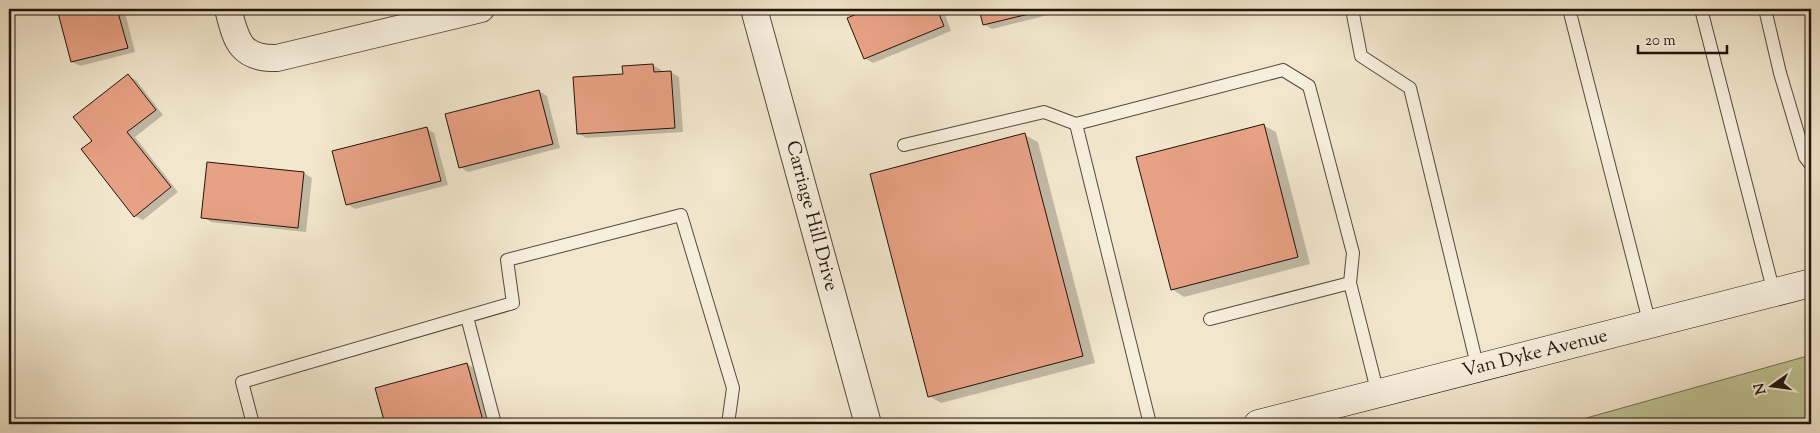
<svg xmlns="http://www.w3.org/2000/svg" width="1820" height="433" viewBox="0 0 1820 433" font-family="'Sorts Mill Goudy',serif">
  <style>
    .green { fill: #bfc494; stroke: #706c50 }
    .shadow { fill: #0003 }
    .building { fill: #e7a184; stroke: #21140d }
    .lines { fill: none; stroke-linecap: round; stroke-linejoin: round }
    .service-casing { stroke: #55493d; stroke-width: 14 }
    .minor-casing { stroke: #55493d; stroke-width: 28 }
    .secondary-casing { stroke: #21140d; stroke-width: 29 }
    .service { stroke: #f7efde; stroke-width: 12 }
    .minor { stroke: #f7efde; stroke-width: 26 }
    .secondary { stroke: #f7efde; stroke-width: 28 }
    .labels { text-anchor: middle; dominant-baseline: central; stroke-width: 5; stroke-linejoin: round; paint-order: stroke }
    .street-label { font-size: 19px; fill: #21140d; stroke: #f7efde }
  </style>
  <rect width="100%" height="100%" fill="#f2e7cd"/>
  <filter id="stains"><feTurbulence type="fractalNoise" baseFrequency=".004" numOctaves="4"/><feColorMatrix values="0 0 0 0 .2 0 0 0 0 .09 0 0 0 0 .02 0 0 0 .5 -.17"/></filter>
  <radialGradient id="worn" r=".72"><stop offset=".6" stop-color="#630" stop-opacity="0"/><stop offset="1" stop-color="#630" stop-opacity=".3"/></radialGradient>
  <path class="green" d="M1811,355V424H1565Z"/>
  <path class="shadow" d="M58,9H124L135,52L80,66L72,62Z
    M873,9H943L951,31L873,63L865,58L848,19Z
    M980,9H1072L992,29L984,24Z
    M653,65L661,70V73L671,72L679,77L683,132L586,138L578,133L624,75Z
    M128,76L136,80L163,115L135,137L178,192L143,220L135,216L93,141Z
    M539,91L547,96L560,148L468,172L460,167Z
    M1263,125L1276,132L1310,264L1184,297L1172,289Z
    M426,128L434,133L448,185L355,209L347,204Z
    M1025,135L1038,142L1095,363L941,403L929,396Z
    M304,173L312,178L306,232L211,222L203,217Z
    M467,364L477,370L492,424H386L377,389Z"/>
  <path class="building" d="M57,9H117L128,48L71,62Z
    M869,9H937L944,26L864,59L847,18Z
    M979,9H1050L983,25Z
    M653,64L654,72L671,71L675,128L577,134L573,77L623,74L622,66Z
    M128,74L156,110L127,132L171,187L134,217L81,149L92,141L73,117Z
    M539,90L553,144L459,168L445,114Z
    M1264,124L1298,257L1171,290L1136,157Z
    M427,127L441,181L346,205L332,151Z
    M1025,133L1083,356L928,397L870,174Z
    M207,162L304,172L298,228L201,218Z
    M467,363L484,424H385L375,388Z"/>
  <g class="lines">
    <g class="service-casing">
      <path id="service" d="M1352,9L1361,56L1410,88L1478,369
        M1569,9L1650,325
        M1701,9L1774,293
        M1765,9L1780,73L1805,157L1811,165
        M904,145L1044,112L1076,124
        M467,317L495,424
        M1210,319L1350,283
        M253,424L242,382L513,303L507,260L681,215L733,388L728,424
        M1150,424L1076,124L1283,70L1309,86L1353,253L1350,283L1378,394"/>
    </g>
    <g class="minor-casing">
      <path id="minor" d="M228,9C236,39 239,59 277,58L481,9
        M754,9L868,424"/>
    </g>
    <g class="secondary-casing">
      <path id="secondary" d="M1258,424L1811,283"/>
    </g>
    <use href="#service" class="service"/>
    <use href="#minor" class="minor"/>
    <use href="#secondary" class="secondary"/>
  </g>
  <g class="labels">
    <g class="street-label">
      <text transform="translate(811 216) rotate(75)">Carriage Hill Drive</text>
      <text transform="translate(1535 354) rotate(-14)">Van Dyke Avenue</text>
    </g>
  </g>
  <rect width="1820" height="433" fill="none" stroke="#f2e7cd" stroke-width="30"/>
  <rect x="10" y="10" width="1800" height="413" fill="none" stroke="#21140d" stroke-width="2.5"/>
  <rect x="15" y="15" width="1790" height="403" fill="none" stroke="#21140d"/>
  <g transform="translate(1772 386) rotate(256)" stroke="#f7efde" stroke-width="4" paint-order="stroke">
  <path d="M0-4L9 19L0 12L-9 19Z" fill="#21140d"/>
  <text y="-8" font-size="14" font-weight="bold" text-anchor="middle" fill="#21140d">N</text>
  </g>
  <path d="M1638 45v8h89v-8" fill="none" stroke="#21140d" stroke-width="2.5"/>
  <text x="1645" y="45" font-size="15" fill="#21140d" stroke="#f7efde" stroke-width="4" paint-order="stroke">20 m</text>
  <rect width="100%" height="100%" filter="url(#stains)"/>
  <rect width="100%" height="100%" fill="url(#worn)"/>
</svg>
